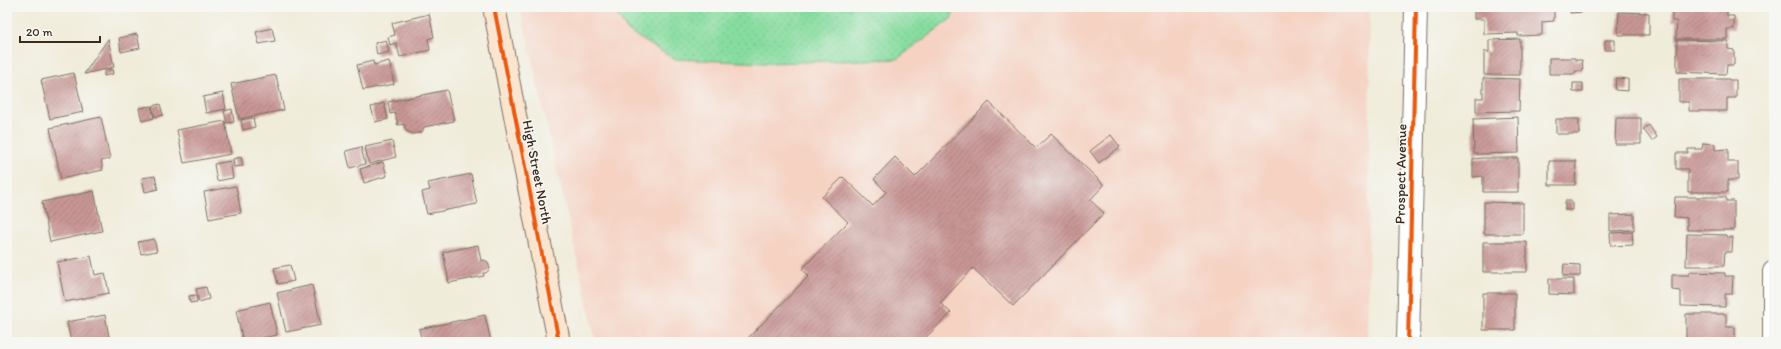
<svg xmlns="http://www.w3.org/2000/svg" width="1781" height="349" viewBox="0 0 1781 349" font-family="Itim,sans-serif">
  <style>
    .built { fill: #f5d2c2 }
    .grass { fill: url(#grass-dots); stroke: #61845f }
    .building { fill: url(#building-hatch) }
    .lines { fill: none; stroke-linecap: round; stroke-linejoin: round }
    .minor-casing { stroke: #7a6e60; stroke-width: 24 }
    .secondary-casing { stroke: #7a6e60; stroke-width: 24 }
    .minor { stroke: #fff; stroke-width: 22 }
    .secondary { stroke: #fbe5cf; stroke-width: 22 }
    .cycleway-casing { stroke: #f6f6f2; stroke-width: 6 }
    .cycleway { stroke: #e8590c; stroke-width: 4 }
    .labels { text-anchor: middle; dominant-baseline: central; stroke-width: 3.5; stroke-linejoin: round; paint-order: stroke }
    .street-label { font-size: 14px; fill: #3b2a1e; stroke: #f6f6f2 }
  </style>
  <defs>
    <pattern id="grass-dots" width="8" height="8" patternUnits="userSpaceOnUse"><rect width="8" height="8" fill="#87dda0"/><path d="M2 2h.1M6 6h.1" fill="none" stroke="#75be89" stroke-width="1.8" stroke-linecap="round"/></pattern>
    <pattern id="building-hatch" width="6" height="6" patternUnits="userSpaceOnUse"><rect width="6" height="6" fill="#c89695"/><path d="M-1 1l2-2M0 6l6-6M5 7l2-2" fill="none" stroke="#a47b79"/></pattern>
  </defs>
  <rect width="100%" height="100%" fill="#f6f6f2"/>
  <filter id="ink" filterUnits="userSpaceOnUse"><feTurbulence type="fractalNoise" baseFrequency=".025" numOctaves="2"/><feDisplacementMap in="SourceGraphic" scale="8" xChannelSelector="R" yChannelSelector="G"/><feConvolveMatrix kernelMatrix="1 2 1 2 8 2 1 2 1" color-interpolation-filters="sRGB"/></filter>
  <filter id="wash" filterUnits="userSpaceOnUse"><feTurbulence type="fractalNoise" baseFrequency=".012" numOctaves="4" result="noise"/><feDisplacementMap in="SourceGraphic" scale="16" xChannelSelector="R" yChannelSelector="G"/><feGaussianBlur stdDeviation="0.9" result="paint"/><feColorMatrix in="noise" values="0 0 0 0 0 0 0 0 0 0 0 0 0 0 0 0 0 1.4 0 .05"/><feComposite in="paint" operator="in"/></filter>
  <g filter="url(#wash)">
    <rect width="100%" height="100%" fill="#f0ecda"/>
    <path class="built" d="M520,7H1370L1368,342H596Z"/>
    <path class="grass" d="M612,7H955L952,18L897,59L766,63L674,59L628,31Z"/>
    <g id="blocks">
      <path class="building" d="M1474,7H1554V21L1542,22V35L1518,36V33L1484,34V19H1474Z
        M1570,7H1582L1583,12L1570,13Z
        M1672,7H1727V16H1734V29H1727V39H1676L1677,21H1672Z
        M1619,12L1649,13V35H1618Z
        M429,14L434,37L428,39L430,50L400,57L396,43L390,45L388,37L395,35L392,23Z
        M272,28L275,41L259,44L256,32Z
        M137,34L140,48L121,52L119,38Z
        M108,39L114,67L84,74Z
        M1520,39V75H1484V52H1489V40Z
        M386,40L389,52L377,55L375,43Z
        M1605,40H1615V50H1605Z
        M1677,40L1728,41V49L1734,50V65H1727L1726,74L1677,72Z
        M1549,58H1575V60H1582L1583,71H1575V74H1549Z
        M373,61L374,65L389,61L394,84L363,90L357,65Z
        M112,69L113,74L104,76V71Z
        M74,73L83,112L50,119L41,80Z
        M276,75L284,110L239,119L231,84Z
        M1483,78L1520,79L1519,111L1476,112V98H1483Z
        M1616,78L1628,79V91L1615,90Z
        M1679,79H1729V80H1736V98H1727V111H1689V102H1679Z
        M1573,83H1583V92H1573Z
        M447,90L454,121L424,127L422,132L413,134L406,131L404,124L398,125L395,113L390,114L388,102Z
        M223,93L226,109L206,113L203,97Z
        M989,102L1036,148L1051,134L1104,185L1090,200L1104,213L1013,306L973,268L940,303L951,313L921,342H744L809,276L802,269L848,222L822,197L843,177L873,206L886,192L874,179L895,157L915,177Z
        M384,103L388,119L375,122L371,107Z
        M160,104L163,115L155,117L152,106Z
        M151,106L154,118L142,121L139,108Z
        M232,109L234,122L227,123L224,111Z
        M101,117L110,159L101,161L103,170L61,179L50,128Z
        M1518,117L1519,153L1474,154L1473,119Z
        M253,118L255,127L243,130L241,120Z
        M1616,118H1641V144H1615Z
        M1556,119H1579V134H1556Z
        M225,121L231,154L184,163L177,130Z
        M1649,125L1657,137L1652,141L1643,129Z
        M1111,135L1120,147L1099,163L1090,151Z
        M392,141L396,157L369,164L365,147Z
        M1703,143L1715,144V150L1728,149V162H1738V180H1728V192H1688V169H1676V153H1688V149H1702Z
        M361,147L365,164L350,168L346,151Z
        M241,157L243,166L234,167L233,159Z
        M1483,158H1518V192H1483V176L1473,177V159Z
        M230,161L233,178L217,181L214,164Z
        M1549,161H1576L1575,185H1549Z
        M383,162L387,176L364,183L360,169Z
        M471,174L477,204L427,214L422,192L430,190L428,183Z
        M155,176L158,189L145,192L142,178Z
        M236,186L241,213L209,219L204,192Z
        M94,191L102,231L50,242L42,202Z
        M1675,197H1726V201H1734V230H1687V218L1674,217Z
        M1565,201H1572V210H1565Z
        M1484,202L1523,203V234H1484Z
        M1634,214V230L1610,231V215Z
        M1632,232L1633,245L1611,246L1610,233Z
        M1687,234L1726,235V237H1733L1732,252H1725L1724,266H1686Z
        M154,239L157,251L141,254L138,242Z
        M1483,242H1527V272H1483Z
        M478,245L481,261L484,260L488,262L490,269L486,273H483L484,276L449,283L443,252Z
        M91,256L95,275L105,273L109,293L65,302L57,262Z
        M1564,264L1580,265V276H1563Z
        M290,265L294,281L278,284L274,268Z
        M1689,272L1725,273V276H1733L1732,294H1725V307L1681,306V291L1672,290V275H1689Z
        M1549,279H1574V295L1549,294Z
        M312,285L321,325L286,332L277,293Z
        M206,287L209,299L199,302L196,289Z
        M1483,293H1515V330H1483Z
        M196,295L197,302L190,303L189,296Z
        M270,302L277,335L243,342L236,310Z
        M1686,314H1726V327H1735V342H1686Z
        M105,315L110,342H71L67,322Z
        M485,315L491,342H422L419,329Z"/>
    </g>
  </g>
  <g filter="url(#ink)">
    <use href="#blocks" fill-opacity="0" stroke="#7a6e60" stroke-width="1"/>
    <g class="lines">
      <g class="minor-casing">
        <path id="minor" d="M1408,342L1416,7
          M1774,342V272"/>
      </g>
      <g class="secondary-casing">
        <path id="secondary" d="M494,7L559,342"/>
      </g>
      <use href="#minor" class="minor"/>
      <use href="#secondary" class="secondary"/>
      <g class="cycleway-casing">
        <path id="cycleway" d="M494,7L559,342
          M1408,342L1416,7
          M1774,342V272"/>
      </g>
      <use href="#cycleway" class="cycleway"/>
    </g>
  </g>
  <g class="labels">
    <g class="street-label">
      <text transform="translate(537 172) rotate(79)">High Street North</text>
      <text transform="translate(1401 174) rotate(-89)">Prospect Avenue</text>
    </g>
  </g>
  <rect width="1781" height="349" fill="none" stroke="#f6f6f2" stroke-width="24"/>
  <path d="M20 36v6h80v-6" fill="none" stroke="#3b2a1e" stroke-width="2"/>
  <text x="26" y="36" font-size="12" fill="#3b2a1e" stroke="#f6f6f2" stroke-width="3" paint-order="stroke">20 m</text>
</svg>
